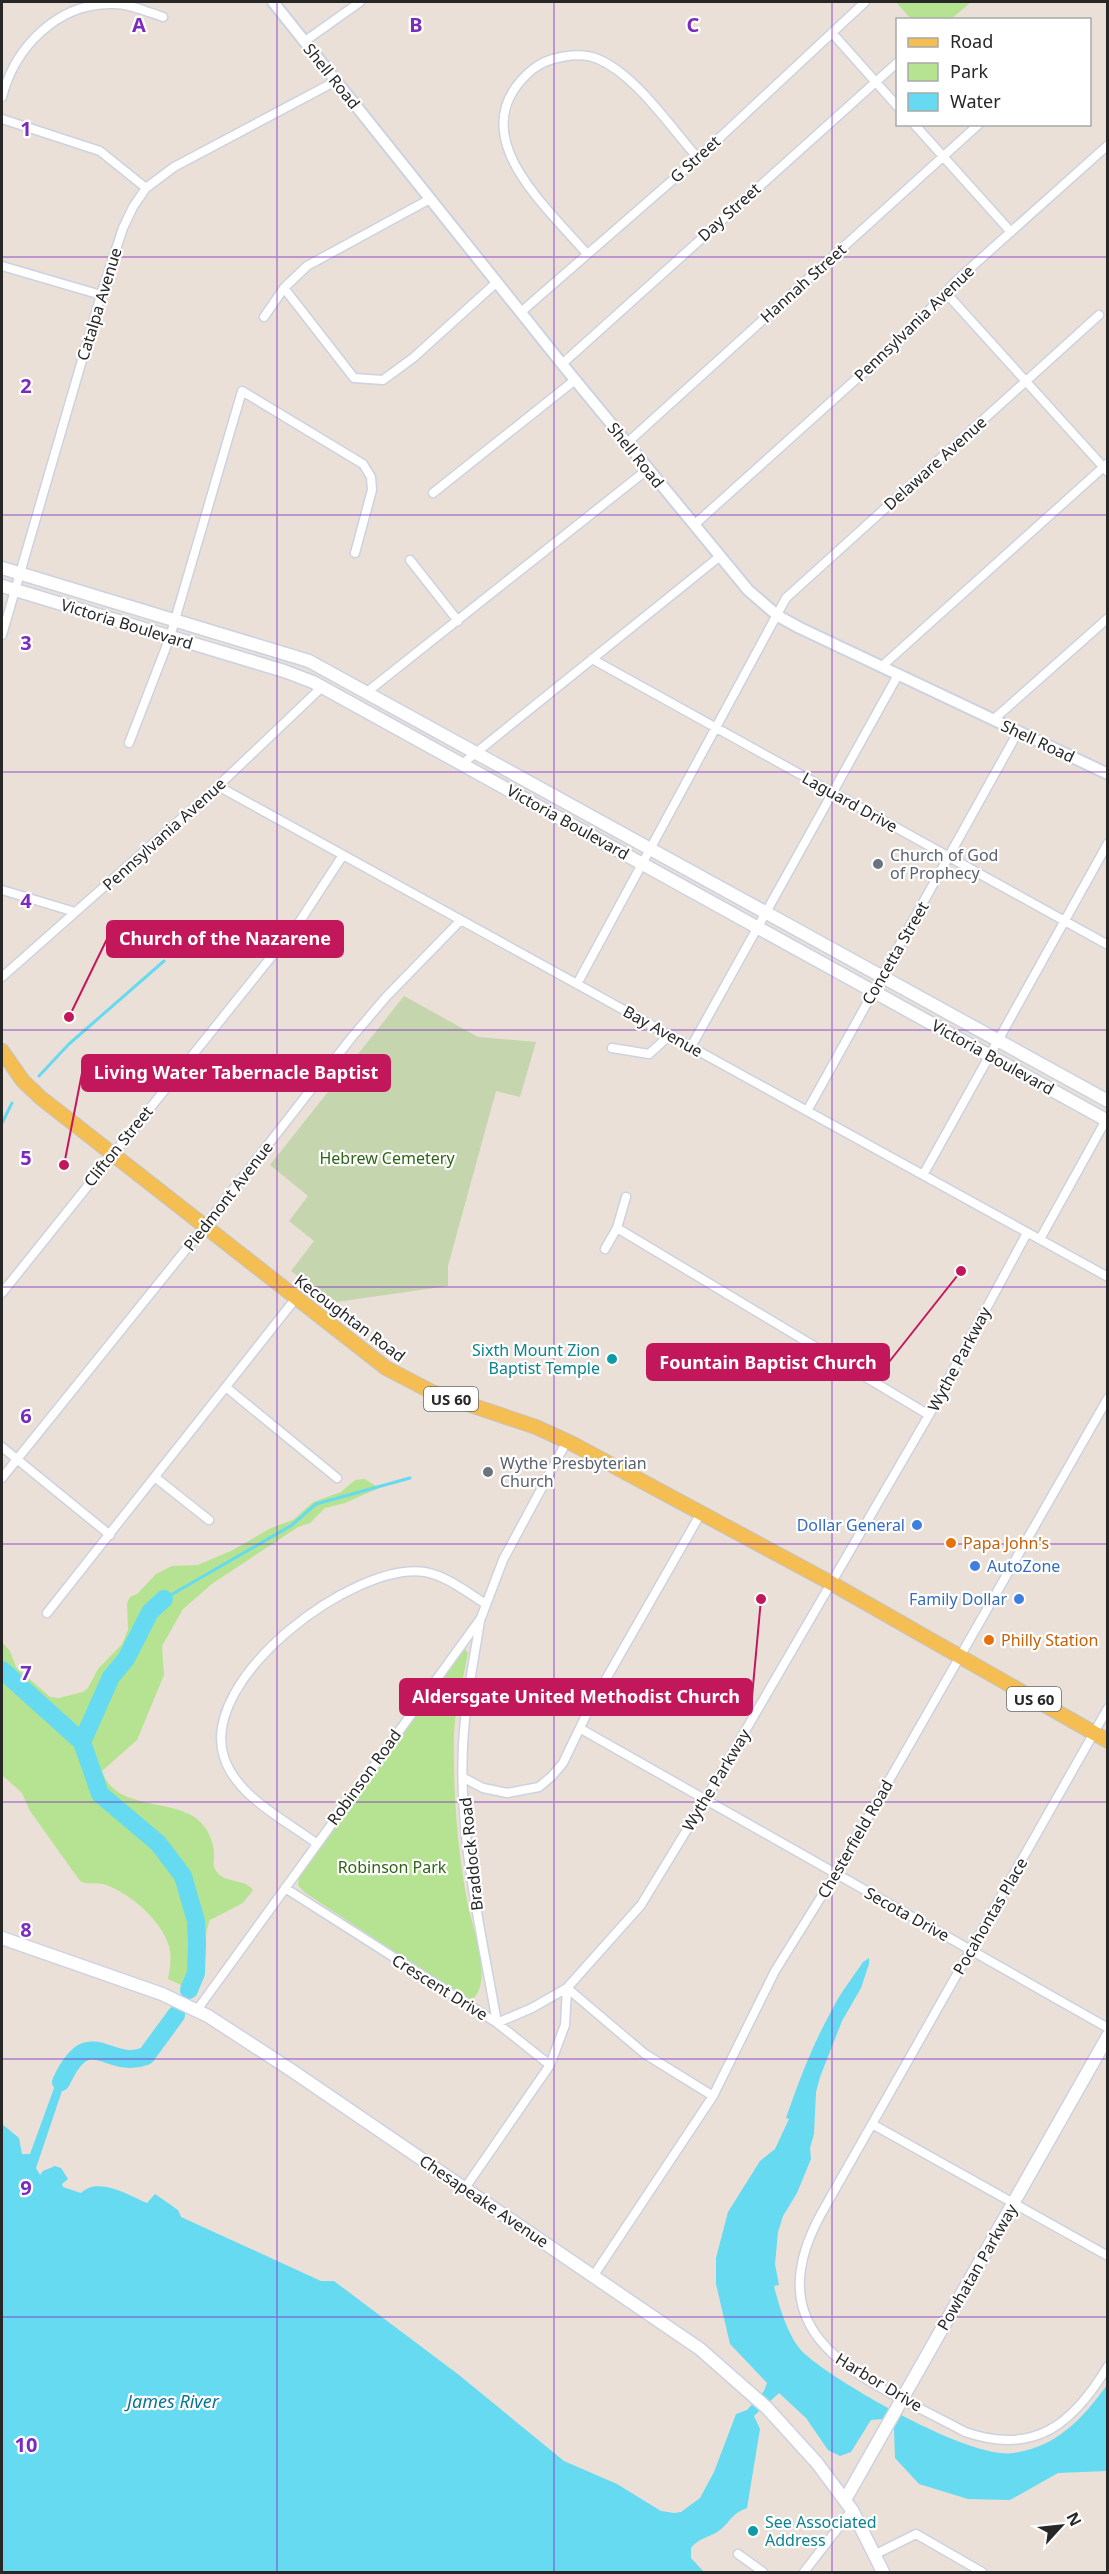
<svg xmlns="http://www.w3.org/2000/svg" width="1109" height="2574" viewBox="0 0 1109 2574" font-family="'Noto Sans',sans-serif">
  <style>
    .green { fill: #b5e391 }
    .cemetery { fill: #c5d5ae }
    .water { fill: #65daf1 }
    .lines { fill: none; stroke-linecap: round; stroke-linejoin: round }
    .stream { stroke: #65daf1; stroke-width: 3 }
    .river { stroke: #65daf1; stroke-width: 18 }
    .minor-casing { stroke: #ccd2e1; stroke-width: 11 }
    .tertiary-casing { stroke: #ccd2e1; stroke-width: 14 }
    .secondary-casing { stroke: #ccd2e1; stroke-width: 15 }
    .primary-casing { stroke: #c3c3c3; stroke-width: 16 }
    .minor { stroke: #fff; stroke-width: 8 }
    .tertiary { stroke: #fff; stroke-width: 10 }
    .secondary { stroke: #fff; stroke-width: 12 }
    .primary { stroke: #f4be52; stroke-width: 14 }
    .grid { fill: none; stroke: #7b2cbf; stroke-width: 1.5; stroke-opacity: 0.55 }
    .worship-dot { fill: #6b7280; stroke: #fff; stroke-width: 2 }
    .culture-dot { fill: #0f9aa8; stroke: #fff; stroke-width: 2 }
    .shop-dot { fill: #3f7fe0; stroke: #fff; stroke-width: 2 }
    .food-dot { fill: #e8710a; stroke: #fff; stroke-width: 2 }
    .labels { text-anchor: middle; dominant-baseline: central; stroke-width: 4.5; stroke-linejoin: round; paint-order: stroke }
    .shield { fill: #fff; stroke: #686868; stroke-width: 1.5 }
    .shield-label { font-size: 15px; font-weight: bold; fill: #272727 }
    .street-label { font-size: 16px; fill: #272727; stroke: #fff }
    .worship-label { font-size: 16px; fill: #5b616d; stroke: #fff; text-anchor: start }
    .park-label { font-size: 16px; fill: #2f6417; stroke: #fff }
    .culture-label { font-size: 16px; fill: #0d838f; stroke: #fff; text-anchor: end }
    .shop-label { font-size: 16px; fill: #366cbe; stroke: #fff; text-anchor: end }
    .food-label { font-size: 16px; fill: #c56008; stroke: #fff; text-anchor: start }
    .water-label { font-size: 18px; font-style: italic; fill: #097698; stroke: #fff }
    .grid-label { font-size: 20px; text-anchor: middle; font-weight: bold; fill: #7b2cbf; stroke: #fff; stroke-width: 4.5; stroke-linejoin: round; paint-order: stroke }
    .leader { fill: none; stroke: #c2185b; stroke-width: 2 }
    .callout-dot { fill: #c2185b; stroke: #fff; stroke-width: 2 }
    .callout { fill: #c2185b; stroke: #c2185b; stroke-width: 2 }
    .callout-label { font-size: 18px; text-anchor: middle; font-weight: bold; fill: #fff }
  </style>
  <rect width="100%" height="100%" fill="#eae0d7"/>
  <path class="green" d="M896,2H971L950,20L911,19Z
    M365,1479L379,1488L345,1503L325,1508L310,1523L298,1527L242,1564L213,1583L183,1609L162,1646L164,1675L137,1740L102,1771C114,1807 160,1800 189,1814C204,1821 214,1838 214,1855C214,1862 212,1866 217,1872C226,1884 244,1878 253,1890L243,1903L210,1920C200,1945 210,1964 196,1992L168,1979C170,1968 172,1957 169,1946C162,1921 128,1891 103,1884C95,1882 87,1885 80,1881L30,1811L22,1793L2,1775V1642L10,1651L16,1667L50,1697L59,1698L83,1692L88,1688L98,1669L122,1644L128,1630L127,1603L130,1597L137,1594L156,1574L172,1566L198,1565L231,1551L271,1528L293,1520L313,1502L341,1492L355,1480Z
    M464,1648L468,1653C463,1680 455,1708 454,1735C453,1789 457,1847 467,1900C471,1925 493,1978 474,1998L466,1999L304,1892L298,1885L299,1877Z"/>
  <path class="cemetery" d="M404,996L478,1037L536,1042L520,1097L496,1091L448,1266V1286L336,1302L329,1300L291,1271L314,1241L289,1221L308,1196L270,1165Z"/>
  <path class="water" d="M869,1958V1964L861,1988L842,2021L820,2077L816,2092L814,2134L810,2148L811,2159L797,2193L783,2216L778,2232L775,2264L779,2285L774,2286C779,2306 789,2341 806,2355C839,2384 970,2460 1014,2453C1058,2446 1082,2419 1107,2385V2471L1058,2473L1010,2500L968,2499L919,2484L895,2458L894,2429L883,2419L871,2420L851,2452L840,2456L828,2450L806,2418L779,2393L754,2416L760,2429L747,2508C731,2514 732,2520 720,2530C711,2537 698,2538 691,2548V2558L704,2572H2V2124L19,2138L22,2154H30L57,2080L64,2085L36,2168L40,2175L43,2171L55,2166L61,2168L68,2179L62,2184L63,2187L81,2193C98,2176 128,2195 147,2203L155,2194L178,2210L181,2217L321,2281H334L459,2375L564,2461L617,2484L661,2511L674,2513L681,2512L700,2498L714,2472L736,2414L747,2410L764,2391L767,2383L730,2344L716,2284V2258L728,2212L760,2161L775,2149L789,2119L786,2118C799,2081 813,2043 833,2008C841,1992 853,1977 863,1962Z"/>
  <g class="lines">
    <path class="stream" d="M39,1076L69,1044L164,961
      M2,1123L12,1103
      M164,1599L292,1525L316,1504L410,1478"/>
    <path class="river" d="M2,1670L82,1742L100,1794L158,1843L183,1876L196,1921L197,1944L196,1973L189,1990
      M82,1742L111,1677L126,1659L150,1612L164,1599
      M61,2082C90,2020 106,2071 146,2056L176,2015"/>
    <g class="minor-casing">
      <path id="minor" d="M833,34L898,107
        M305,41L360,2
        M2,97C15,47 58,2 114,4C130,4 148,12 163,17
        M2,119L100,151L146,188
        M914,124L1011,232
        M430,199L307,266L284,288L354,378L383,380L413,358L497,282
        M587,254C544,204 458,131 533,69C548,57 579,51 598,59C636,75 670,127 698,158
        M2,266L101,295
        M946,293L1108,472
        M521,312L698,158L865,2
        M264,317L284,288
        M562,364L898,62
        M627,443L979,124
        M433,493L575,380
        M694,525L913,328L957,280L1108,145
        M410,560L458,621
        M2,635L101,295L123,228L133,207L146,188L174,167L336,81
        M592,659L1108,945
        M881,667L1108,463
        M367,692L648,469
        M993,720L1108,618
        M129,743L170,637L242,391L363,464L371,477L372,490L355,553
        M462,764L719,557
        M218,786L1108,1277
        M2,890L75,912
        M2,977L218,786L322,687
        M577,984L786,598L1099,315
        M691,1047L898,675
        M612,1048L649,1054L670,1035
        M807,1111L1018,732
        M923,1175L1108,843
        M617,1228L929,1415
        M1040,1239L1106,1120
        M605,1249L617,1228L626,1197
        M2,1293L300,921L343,855
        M227,1388L337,1478
        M2,1447L110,1535
        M2,1478L204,1227L352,1037L386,997L461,920
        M156,1478L209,1520
        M47,1613L296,1298
        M480,1621C475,1654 468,1687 465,1720C454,1821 480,1924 497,2023L550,2065
        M1108,1708L821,2214C750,2344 872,2381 965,2432C1035,2456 1073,2424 1108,2366
        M581,1729L1108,2028
        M464,1778L483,1788L507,1793L539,1787L552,1776L563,1763L590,1707L701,1513
        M316,1843C285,1820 236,1796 224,1757C198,1679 354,1561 425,1572C447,1576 468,1593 486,1604
        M285,1888L497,2023L532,2008L567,1988L645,2054L713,2096
        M197,2010L481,1618L503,1560L567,1441
        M872,2124L1108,2256
        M465,2188L550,2065L565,2025L567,1988L641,1905L705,1800L929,1415L1027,1233
        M594,2275L713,2096L775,1971L836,1873L1108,1398
        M738,2554L763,2572
        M874,2555L916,2534L982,2572
        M804,2572L852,2510"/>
    </g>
    <g class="tertiary-casing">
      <path id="tertiary" d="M273,2L562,364L748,590L778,616L800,628L1108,774"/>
    </g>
    <g class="secondary-casing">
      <path id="secondary" d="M2,568L309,661L1108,1101
        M2,586L284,671L313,682L1108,1121
        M2,1938L162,1994L208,2016L291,2070L700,2349L767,2408L817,2463L852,2510L883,2572
        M846,2498L1108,2036"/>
    </g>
    <g class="primary-casing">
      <path id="primary" d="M2,1051L23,1081L41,1098L386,1368L432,1392L536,1427L571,1443L831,1583L1108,1741"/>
    </g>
    <use href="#minor" class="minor"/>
    <use href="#tertiary" class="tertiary"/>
    <use href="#secondary" class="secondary"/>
    <use href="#primary" class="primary"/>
  </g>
  <path class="grid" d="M277,2V2572M554,2V2572M832,2V2572M2,257H1108M2,515H1108M2,772H1108M2,1030H1108M2,1287H1108M2,1544H1108M2,1802H1108M2,2059H1108M2,2317H1108"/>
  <g class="worship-dot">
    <circle cx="878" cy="864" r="6"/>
    <circle cx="488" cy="1472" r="6"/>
  </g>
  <g class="culture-dot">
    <circle cx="612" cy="1359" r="6"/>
    <circle cx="753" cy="2531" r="6"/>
  </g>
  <g class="shop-dot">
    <circle cx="917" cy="1525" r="6"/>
    <circle cx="975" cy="1566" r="6"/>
    <circle cx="1019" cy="1599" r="6"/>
  </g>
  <g class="food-dot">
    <circle cx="951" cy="1543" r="6"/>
    <circle cx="989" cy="1640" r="6"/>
  </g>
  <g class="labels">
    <g class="shield">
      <rect x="424" y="1387" width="54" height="24" rx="4.5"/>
      <rect x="1007" y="1687" width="54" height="24" rx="4.5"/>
    </g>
    <g class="shield-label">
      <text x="451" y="1399">US 60</text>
      <text x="1034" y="1699">US 60</text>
    </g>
    <g class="street-label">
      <text transform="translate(332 76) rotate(51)">Shell Road</text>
      <text transform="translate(695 159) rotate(-42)">G Street</text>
      <text transform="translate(729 212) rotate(-42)">Day Street</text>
      <text transform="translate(803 283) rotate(-42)">Hannah Street</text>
      <text transform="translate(99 304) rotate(-73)">Catalpa Avenue</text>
      <text transform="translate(914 323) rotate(-44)">Pennsylvania Avenue</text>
      <text transform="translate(636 455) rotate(51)">Shell Road</text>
      <text transform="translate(935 463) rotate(-42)">Delaware Avenue</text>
      <text transform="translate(127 624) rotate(17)">Victoria Boulevard</text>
      <text transform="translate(1038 741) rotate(25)">Shell Road</text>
      <text transform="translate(850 802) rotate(29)">Laguard Drive</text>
      <text transform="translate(568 822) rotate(29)">Victoria Boulevard</text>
      <text transform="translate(164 834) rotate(-42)">Pennsylvania Avenue</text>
      <text transform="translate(895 953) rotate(-60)">Concetta Street</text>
      <text transform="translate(663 1031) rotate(29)">Bay Avenue</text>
      <text transform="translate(993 1057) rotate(29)">Victoria Boulevard</text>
      <text transform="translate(118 1146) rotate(-51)">Clifton Street</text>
      <text transform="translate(228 1196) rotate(-52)">Piedmont Avenue</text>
      <text transform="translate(350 1318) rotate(37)">Kecoughtan Road</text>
      <text transform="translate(959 1359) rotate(-62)">Wythe Parkway</text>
      <text transform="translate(364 1777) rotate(-54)">Robinson Road</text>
      <text transform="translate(716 1780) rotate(-59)">Wythe Parkway</text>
      <text transform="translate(855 1839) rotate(-60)">Chesterfield Road</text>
      <text transform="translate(471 1854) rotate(-96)">Braddock Road</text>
      <text transform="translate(907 1914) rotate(29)">Secota Drive</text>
      <text transform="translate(990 1916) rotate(-60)">Pocahontas Place</text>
      <text transform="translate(440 1987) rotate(32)">Crescent Drive</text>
      <text transform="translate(484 2201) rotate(34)">Chesapeake Avenue</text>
      <text transform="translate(977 2267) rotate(-60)">Powhatan Parkway</text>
      <text transform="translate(879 2382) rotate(31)">Harbor Drive</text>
    </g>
    <g class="worship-label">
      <text x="890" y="855">Church of God<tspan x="890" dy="18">of Prophecy</tspan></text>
      <text x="500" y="1463">Wythe Presbyterian<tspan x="500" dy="18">Church</tspan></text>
    </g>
    <g class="park-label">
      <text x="387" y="1158">Hebrew Cemetery</text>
      <text x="392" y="1867">Robinson Park</text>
    </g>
    <g class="culture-label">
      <text x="600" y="1350">Sixth Mount Zion<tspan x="600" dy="18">Baptist Temple</tspan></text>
      <text x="765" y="2522" text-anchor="start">See Associated<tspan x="765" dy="18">Address</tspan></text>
    </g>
    <g class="shop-label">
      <text x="905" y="1525">Dollar General</text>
      <text x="987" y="1566" text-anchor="start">AutoZone</text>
      <text x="1007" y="1599">Family Dollar</text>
    </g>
    <g class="food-label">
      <text x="963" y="1543">Papa John's</text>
      <text x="1001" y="1640">Philly Station</text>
    </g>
    <g class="water-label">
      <text x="173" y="2401">James River</text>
    </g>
  </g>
  <g class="grid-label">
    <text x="139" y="32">A</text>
    <text x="416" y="32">B</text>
    <text x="693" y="32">C</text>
    <text x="26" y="136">1</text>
    <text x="26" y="393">2</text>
    <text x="26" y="650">3</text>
    <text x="26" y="908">4</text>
    <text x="26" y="1165">5</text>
    <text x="26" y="1423">6</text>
    <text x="26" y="1680">7</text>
    <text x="26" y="1937">8</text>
    <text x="26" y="2195">9</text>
    <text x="26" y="2452">10</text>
  </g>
  <path class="leader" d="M69 1017L107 939M64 1165L82 1073M961 1271L889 1362M761 1599L752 1697"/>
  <g class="callout-dot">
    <circle cx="69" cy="1017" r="6"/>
    <circle cx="64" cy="1165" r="6"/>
    <circle cx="961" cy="1271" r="6"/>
    <circle cx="761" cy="1599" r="6"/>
  </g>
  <g class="callout">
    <rect x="107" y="921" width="236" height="36" rx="6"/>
    <rect x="82" y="1055" width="308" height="36" rx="6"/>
    <rect x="647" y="1344" width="242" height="36" rx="6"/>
    <rect x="400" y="1679" width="352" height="36" rx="6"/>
  </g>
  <g class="callout-label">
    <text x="225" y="945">Church of the Nazarene</text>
    <text x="236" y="1079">Living Water Tabernacle Baptist</text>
    <text x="768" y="1369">Fountain Baptist Church</text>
    <text x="576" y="1703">Aldersgate United Methodist Church</text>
  </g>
  <rect width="1109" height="2574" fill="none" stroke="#272727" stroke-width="6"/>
  <rect x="896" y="18" width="195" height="108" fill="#ffffff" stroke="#a9a9a9" stroke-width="1.5"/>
  <rect x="908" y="38" width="30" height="9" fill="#f4be52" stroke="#a9a9a9" stroke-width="1.5"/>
  <text x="950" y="48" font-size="18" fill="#272727">Road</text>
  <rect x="908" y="63" width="30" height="18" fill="#b5e391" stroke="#a9a9a9" stroke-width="1.5"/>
  <text x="950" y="78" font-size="18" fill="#272727">Park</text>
  <rect x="908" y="93" width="30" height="18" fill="#65daf1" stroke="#a9a9a9" stroke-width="1.5"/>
  <text x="950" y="108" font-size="18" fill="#272727">Water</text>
  <g transform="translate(1061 2526) rotate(63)" stroke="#ffffff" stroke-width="4.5" paint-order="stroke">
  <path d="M0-4.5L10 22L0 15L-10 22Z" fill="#272727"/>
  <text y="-9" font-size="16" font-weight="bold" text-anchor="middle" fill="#272727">N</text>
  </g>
</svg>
